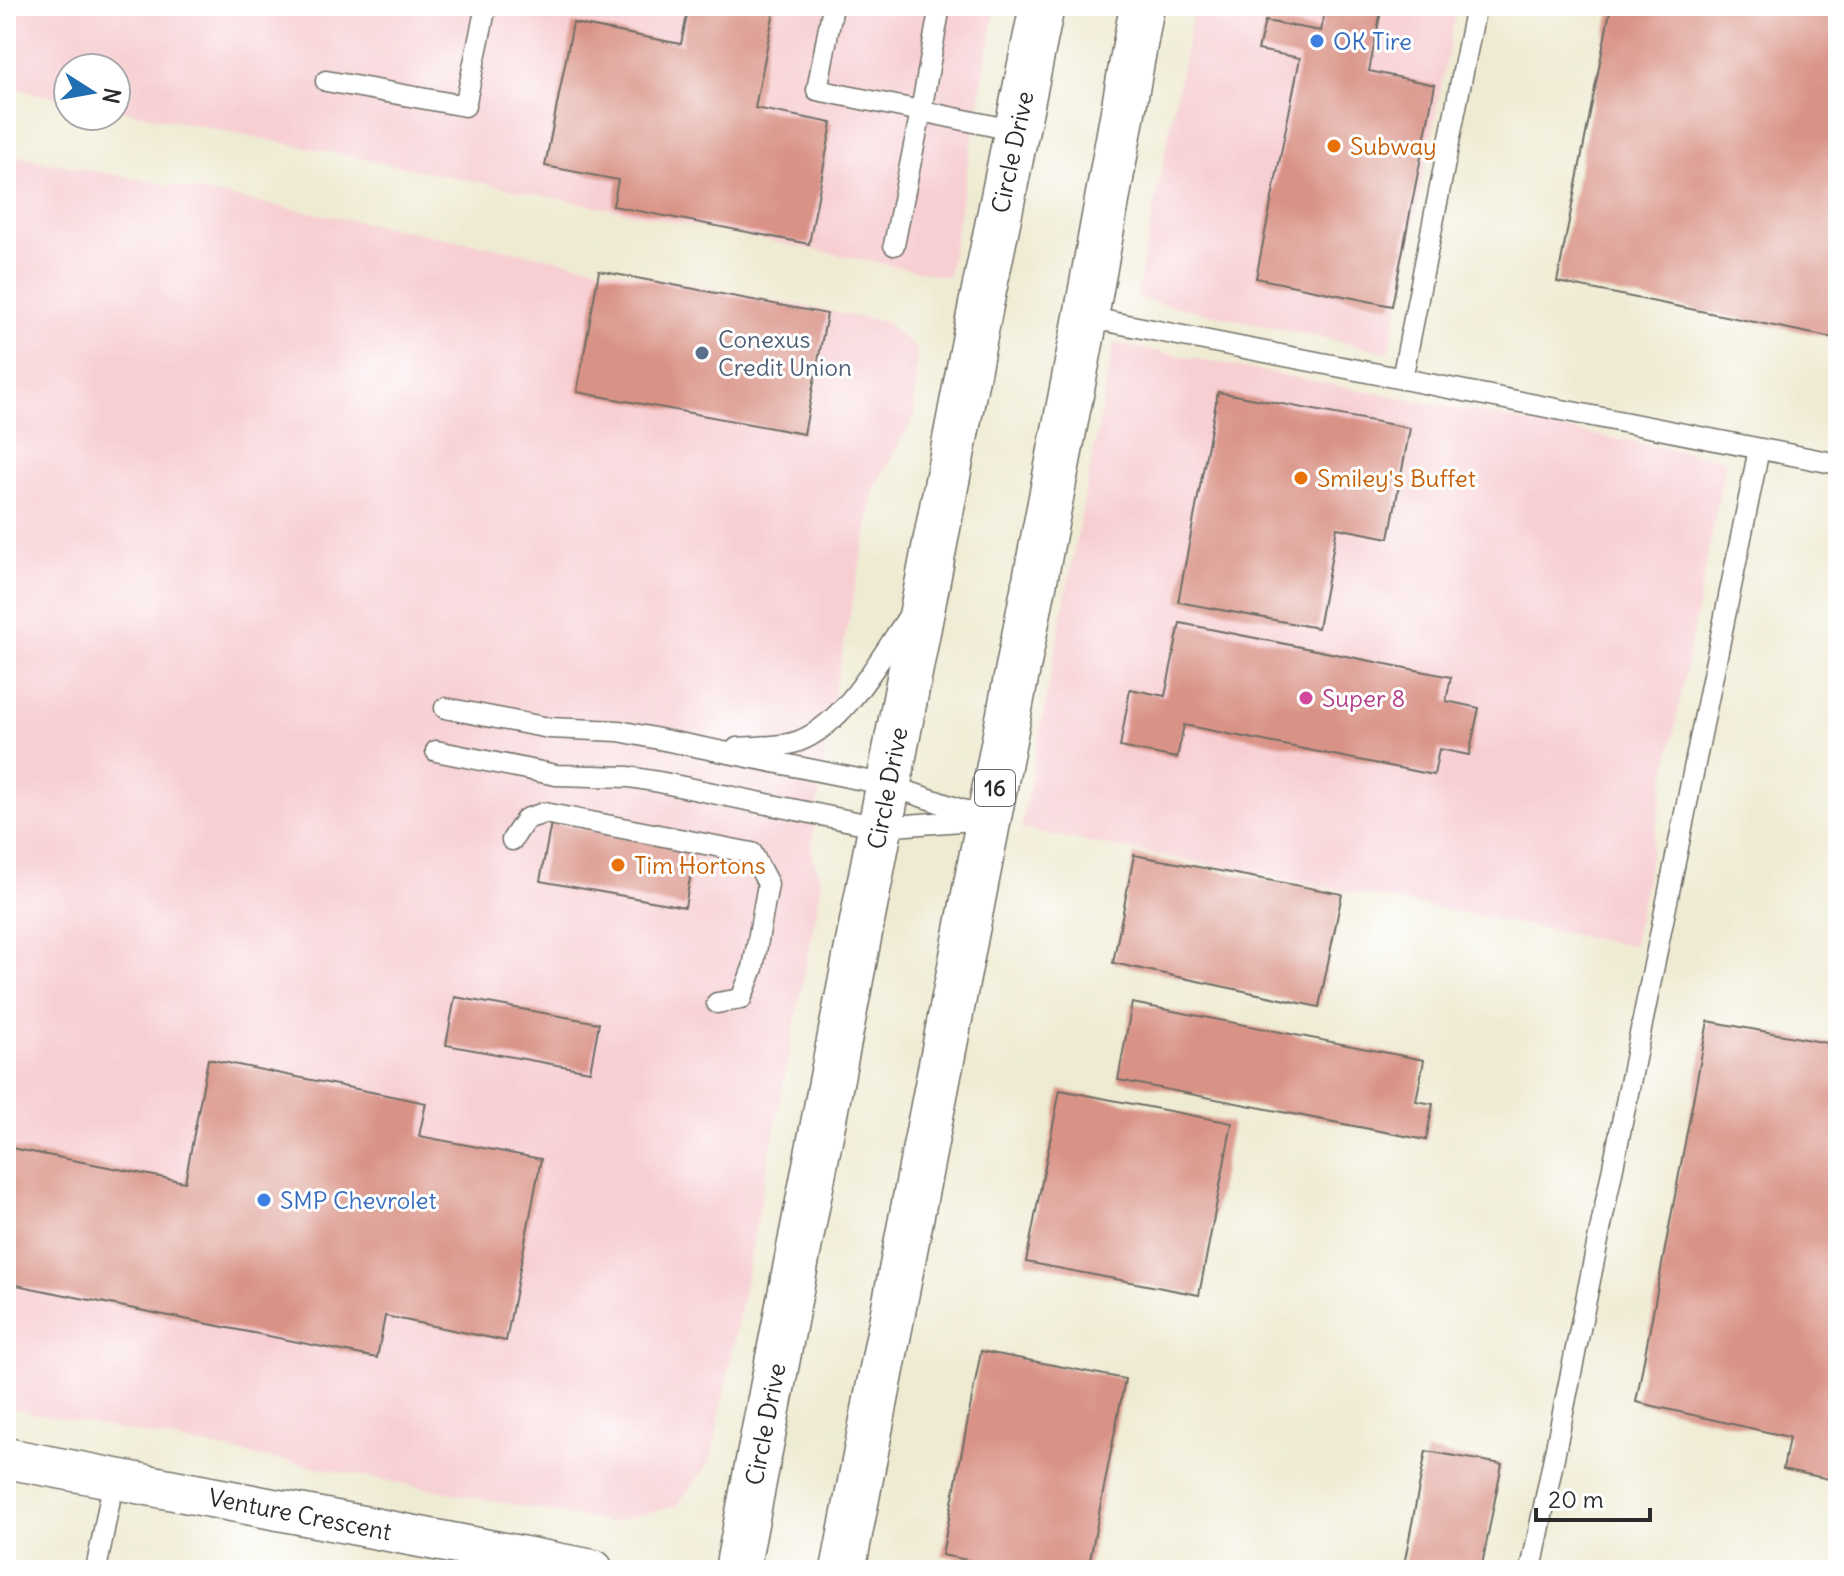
<svg xmlns="http://www.w3.org/2000/svg" width="1844" height="1576" viewBox="0 0 1844 1576" font-family="Delius,sans-serif">
  <style>
    .built { fill: #f7cfd3 }
    .building { fill: #d99386 }
    .lines { fill: none; stroke-linecap: round; stroke-linejoin: round }
    .service-casing { stroke: #706e66; stroke-width: 23 }
    .minor-casing { stroke: #706e66; stroke-width: 43 }
    .trunk-casing { stroke: #706e66; stroke-width: 47 }
    .service { stroke: #fff; stroke-width: 20 }
    .minor { stroke: #fff; stroke-width: 40 }
    .trunk { stroke: #fff; stroke-width: 44 }
    .shop-dot { fill: #3f7fe0; stroke: #fff; stroke-width: 3 }
    .food-dot { fill: #e8710a; stroke: #fff; stroke-width: 3 }
    .service-dot { fill: #5c6f8a; stroke: #fff; stroke-width: 3 }
    .hotel-dot { fill: #d1479c; stroke: #fff; stroke-width: 3 }
    .labels { text-anchor: middle; dominant-baseline: central; stroke-width: 6; stroke-linejoin: round; paint-order: stroke }
    .shield { fill: #fff; stroke: #6b6b6b; stroke-width: 2 }
    .shield-label { font-size: 22px; font-weight: bold; fill: #2b2b2b }
    .shop-label { font-size: 24px; fill: #366cbe; stroke: #fff; text-anchor: start }
    .food-label { font-size: 24px; fill: #c56008; stroke: #fff; text-anchor: start }
    .street-label { font-size: 24px; fill: #2b2b2b; stroke: #fff }
    .service-label { font-size: 24px; fill: #4e5e75; stroke: #fff; text-anchor: start }
    .hotel-label { font-size: 24px; fill: #b23c85; stroke: #fff; text-anchor: start }
  </style>
  <rect width="100%" height="100%" fill="#fff"/>
  <filter id="ink" filterUnits="userSpaceOnUse"><feTurbulence type="fractalNoise" baseFrequency=".0125" numOctaves="2"/><feDisplacementMap in="SourceGraphic" scale="16" xChannelSelector="R" yChannelSelector="G"/><feConvolveMatrix kernelMatrix="1 2 1 2 8 2 1 2 1" color-interpolation-filters="sRGB"/></filter>
  <filter id="wash" filterUnits="userSpaceOnUse"><feTurbulence type="fractalNoise" baseFrequency=".006" numOctaves="4" result="noise"/><feDisplacementMap in="SourceGraphic" scale="32" xChannelSelector="R" yChannelSelector="G"/><feGaussianBlur stdDeviation="1.8" result="paint"/><feColorMatrix in="noise" values="0 0 0 0 0 0 0 0 0 0 0 0 0 0 0 0 0 1.4 0 .05"/><feComposite in="paint" operator="in"/></filter>
  <g filter="url(#wash)">
    <rect width="100%" height="100%" fill="#efebd3"/>
    <path class="built" d="M6,6H996L948,277L116,109V68H68V100L11,88L6,111Z
      M1194,6H1457L1389,352L1136,298Z
      M6,154L886,322L917,350L914,418L876,485L834,694L811,850L822,882L711,1461L676,1506L609,1523L6,1408Z
      M1114,343L1726,460L1633,946L1021,829Z"/>
    <g id="blocks">
      <path class="building" d="M689,6H775L755,108L832,123L809,244L613,206L618,180L545,166L573,23L681,44Z
        M1326,6H1382L1369,71L1435,85L1392,306L1256,278L1300,58L1258,50L1265,21L1321,31Z
        M1611,6H1838V339L1557,282Z
        M599,271L827,314L804,434L577,392Z
        M1218,392L1410,428L1389,538L1337,528L1318,628L1178,602Z
        M1180,623L1451,677L1446,701L1479,708L1469,755L1439,749L1434,775L1184,725L1177,758L1120,747L1130,689L1165,696Z
        M551,823L695,849L685,907L540,881Z
        M1134,855L1342,894L1319,1007L1113,963Z
        M455,997L599,1023L590,1071L446,1045Z
        M1132,1003L1424,1060L1416,1101L1433,1104L1426,1140L1118,1080Z
        M1708,1021L1838,1045V1481L1783,1469L1789,1437L1636,1402Z
        M208,1059L426,1103L419,1136L541,1159L506,1341L385,1316L377,1358L6,1283V1147L185,1182Z
        M1060,1090L1232,1123L1199,1295L1026,1262Z
        M981,1351L1125,1379L1088,1570H1018L942,1555Z
        M1426,1451L1502,1464L1481,1570H1403Z"/>
    </g>
  </g>
  <g filter="url(#ink)">
    <use href="#blocks" fill-opacity="0" stroke="#706e66" stroke-width="2"/>
    <g class="lines">
      <g class="service-casing">
        <path id="service" d="M833,6L817,90L921,111L894,245
          M940,6L921,111L1017,131
          M326,81L465,106L486,6
          M1086,317L1838,464
          M1402,379L1476,6
          M445,708L549,728L619,731L888,785L977,815
          M737,748C756,746 781,748 799,741C847,722 880,657 909,616
          M436,751L556,775L629,777L659,782L880,827L989,819
          M512,840L526,819L544,813L752,853L768,884L753,968L741,999L717,1003
          M96,1570L114,1479
          M1531,1570L1759,449"/>
      </g>
      <g class="minor-casing">
        <path id="minor" d="M6,1458L593,1570"/>
      </g>
      <g class="trunk-casing">
        <path id="trunk" d="M737,1570L980,310L1042,6
          M843,1570L1086,317L1142,6"/>
      </g>
      <use href="#service" class="service"/>
      <use href="#minor" class="minor"/>
      <use href="#trunk" class="trunk"/>
    </g>
  </g>
  <g class="shop-dot">
    <circle cx="1317" cy="41" r="8"/>
    <circle cx="264" cy="1200" r="8"/>
  </g>
  <g class="food-dot">
    <circle cx="1334" cy="146" r="8"/>
    <circle cx="1301" cy="478" r="8"/>
    <circle cx="618" cy="865" r="8"/>
  </g>
  <circle class="service-dot" cx="702" cy="353" r="8"/>
  <circle class="hotel-dot" cx="1306" cy="698" r="8"/>
  <g class="labels">
    <rect class="shield" x="975" y="770" width="40" height="36" rx="6"/>
    <g class="shield-label">
      <text x="995" y="788">16</text>
    </g>
    <g class="shop-label">
      <text x="1333" y="41">OK Tire</text>
      <text x="280" y="1200">SMP Chevrolet</text>
    </g>
    <g class="food-label">
      <text x="1350" y="146">Subway</text>
      <text x="1317" y="478">Smiley's Buffet</text>
      <text x="634" y="865">Tim Hortons</text>
    </g>
    <g class="street-label">
      <text transform="translate(1012 152) rotate(-78)">Circle Drive</text>
      <text transform="translate(887 788) rotate(-79)">Circle Drive</text>
      <text transform="translate(765 1424) rotate(-79)">Circle Drive</text>
      <text transform="translate(300 1514) rotate(11)">Venture Crescent</text>
    </g>
    <g class="service-label">
      <text x="718" y="339">Conexus<tspan x="718" dy="28">Credit Union</tspan></text>
    </g>
    <g class="hotel-label">
      <text x="1322" y="698">Super 8</text>
    </g>
  </g>
  <rect width="1844" height="1576" fill="none" stroke="#fff" stroke-width="32"/>
  <g transform="translate(92 92) rotate(101)"><circle r="38" fill="#ffffff" stroke="#aaaaaa" stroke-width="2"/>
  <path d="M0-6L14 30L0 20L-14 30Z" fill="#1f6fb2"/>
  <text y="-12" font-size="22" font-weight="bold" text-anchor="middle" fill="#2b2b2b">N</text>
  </g>
  <path d="M1536 1508v12h114v-12" fill="none" stroke="#2b2b2b" stroke-width="4"/>
  <text x="1548" y="1508" font-size="24" fill="#2b2b2b" stroke="#ffffff" stroke-width="6" paint-order="stroke">20 m</text>
</svg>
